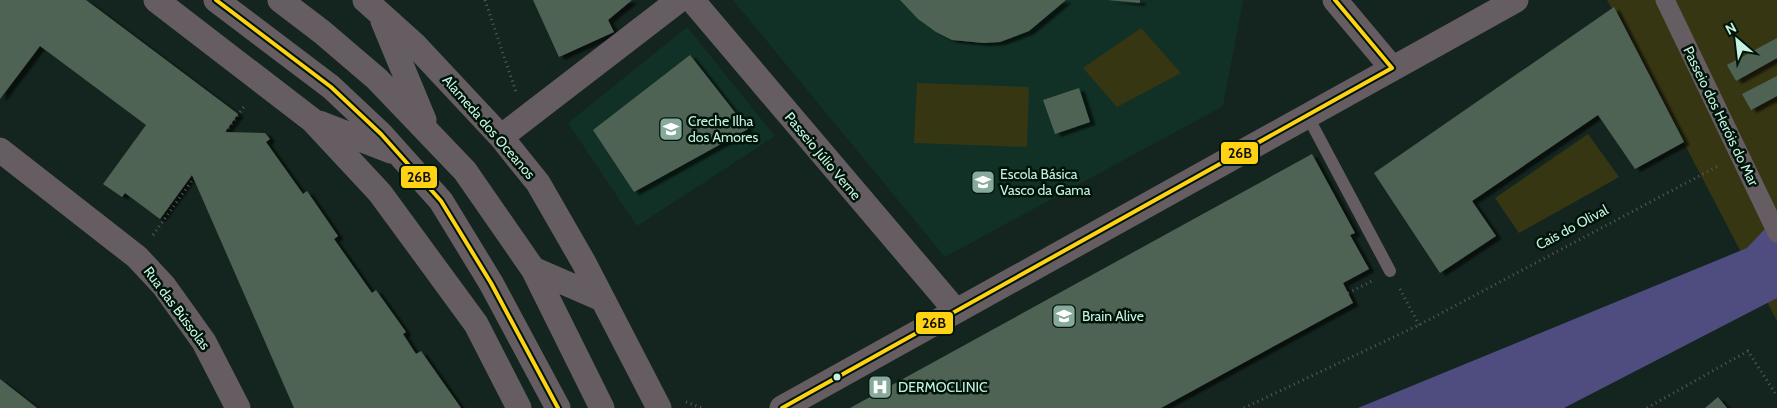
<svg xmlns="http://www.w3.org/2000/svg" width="1777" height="408" viewBox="0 0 1777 408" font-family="Cabin,sans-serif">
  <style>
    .built { fill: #113126 }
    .green { fill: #363613 }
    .water { fill: #4f4c7f }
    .building { fill: #4f6355; filter: url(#shadow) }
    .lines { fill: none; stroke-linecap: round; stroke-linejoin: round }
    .path { stroke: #595a5a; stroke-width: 3; stroke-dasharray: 1 4; stroke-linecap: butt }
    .service { stroke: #655d61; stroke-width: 12 }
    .pedestrian { stroke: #655d61; stroke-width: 19 }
    .minor { stroke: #655d61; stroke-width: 25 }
    .bus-1-casing { stroke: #00140a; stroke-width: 8 }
    .bus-1 { stroke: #ffd214; stroke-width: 4 }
    .bus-dot { fill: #c6f2df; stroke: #00140a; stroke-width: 2 }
    .labels { text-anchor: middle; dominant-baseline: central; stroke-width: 5; stroke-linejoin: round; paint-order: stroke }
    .street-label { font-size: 14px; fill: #c6f2df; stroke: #00140a }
    .poi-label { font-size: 14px; fill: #c6f2df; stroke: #00140a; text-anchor: start }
    .line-badge { stroke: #00140a; stroke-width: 2 }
    .pale-badge-label { font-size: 14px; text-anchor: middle; font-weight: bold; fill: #111 }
  </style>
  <defs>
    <filter id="shadow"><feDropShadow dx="5.5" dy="3" stdDeviation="1" flood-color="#0009"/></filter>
  </defs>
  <rect width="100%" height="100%" fill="#14251f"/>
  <path class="built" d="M733,0H1243L1223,106L945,257Z
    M687,27L775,136L637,226L568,123Z"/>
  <path class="green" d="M1607,0H1777V321L1684,143Z
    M1141,28L1181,73L1117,107L1083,68Z
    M917,83L1029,87L1027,147L914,143Z
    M1588,134L1619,177L1519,233L1495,198Z"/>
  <path class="water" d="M1777,216V298L1564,408H1358L1747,248Z"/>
  <path class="building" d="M0,0H86L238,114L225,132L265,133L270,139L266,142L303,194L307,191L338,236L334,239L372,293L376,290L406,332L403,334L416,354L421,351L461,408H294L192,175L160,219L125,193L122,197L103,184L146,125L40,46L0,99Z
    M533,0H632L608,20L614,32L559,57Z
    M900,0H1066L1029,31L1000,42L984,43L952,40L936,32L918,19Z
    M1107,0H1140V3Z
    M1614,7L1684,142L1635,169L1598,115L1472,201L1496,236L1440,273L1374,173Z
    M1777,38V58L1736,81L1727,65Z
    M690,55L748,129L634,192L593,130Z
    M1777,76V96L1751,110L1742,94Z
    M1079,88L1090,122L1055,134L1043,100Z
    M1312,154L1355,233L1350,235L1369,269L1343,283L1353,303L1161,408H850Z
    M0,379L37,408H0Z
    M1718,397L1727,408H1705Z"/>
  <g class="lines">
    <path class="path" d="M485,0L516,92
      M225,132L246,104
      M153,235L194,178
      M1400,289L1419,325
      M1348,293L1372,281
      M686,402L702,408
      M1244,408L1419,325L1718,166
      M1647,408L1748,351L1777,396"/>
    <path class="service" d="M1307,115L1390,271"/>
    <path class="pedestrian" d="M1665,0L1777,233"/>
    <path class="minor" d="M156,0L312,120L380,193L476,324L519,408
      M216,0L331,87L381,134L441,201L491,283L558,408
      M280,0L322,32L377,79L465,171L533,269L602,408
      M365,0L415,45L501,137L538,183L584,263L659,408
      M692,0L956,311
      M1335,0L1392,68
      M383,21L424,120
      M319,123L391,151
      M501,137L679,0
      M0,150L137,257L164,286L204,342L238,408
      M533,269L602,299
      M782,408L1516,0"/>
    <g class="bus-1-casing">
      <path id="bus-1" d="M216,0L331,87L381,134L441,201L491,283L558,408
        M1335,0L1392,68
        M782,408L1392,68"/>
    </g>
    <use href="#bus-1" class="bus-1"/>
  </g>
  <defs>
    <g id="school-square" transform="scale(1.25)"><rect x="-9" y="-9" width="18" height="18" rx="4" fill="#88aa9c" stroke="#00140a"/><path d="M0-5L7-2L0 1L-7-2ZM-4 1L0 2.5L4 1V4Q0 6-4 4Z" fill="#fff"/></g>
    <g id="hospital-square" transform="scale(1.25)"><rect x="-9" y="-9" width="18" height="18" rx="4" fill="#88aa9c" stroke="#00140a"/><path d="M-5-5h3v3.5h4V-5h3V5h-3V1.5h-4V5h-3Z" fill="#fff"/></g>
  </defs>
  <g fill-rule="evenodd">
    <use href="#school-square" x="671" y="129"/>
    <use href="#school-square" x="983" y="182"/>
    <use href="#school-square" x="1064" y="316"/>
    <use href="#hospital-square" x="880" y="387"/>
  </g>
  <circle class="bus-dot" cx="837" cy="377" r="4.5"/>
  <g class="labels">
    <g class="street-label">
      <text transform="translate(1721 116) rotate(64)">Passeio dos Heróis do Mar</text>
      <text transform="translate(489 127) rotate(49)">Alameda dos Oceanos</text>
      <text transform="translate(823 156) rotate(50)">Passeio Júlio Verne</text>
      <text transform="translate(1572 227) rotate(-28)">Cais do Olival</text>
      <text transform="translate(177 308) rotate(53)">Rua das Bússolas</text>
    </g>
    <g class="poi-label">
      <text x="688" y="121">Creche Ilha<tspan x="688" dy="16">dos Amores</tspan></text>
      <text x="1000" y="174">Escola Básica<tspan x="1000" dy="16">Vasco da Gama</tspan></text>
      <text x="1082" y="316">Brain Alive</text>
      <text x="898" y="387">DERMOCLINIC</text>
    </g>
  </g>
  <g class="line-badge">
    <rect x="1220" y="141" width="39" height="24" rx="5" fill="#ffd214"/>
    <rect x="400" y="165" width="38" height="24" rx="5" fill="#ffd214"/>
    <rect x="915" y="311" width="39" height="24" rx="5" fill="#ffd214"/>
  </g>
  <g class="pale-badge-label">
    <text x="1240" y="158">26B</text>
    <text x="419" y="182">26B</text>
    <text x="934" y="328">26B</text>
  </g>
  <g transform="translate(1737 40) rotate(332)" stroke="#00140a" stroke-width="4" paint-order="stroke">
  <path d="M0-4L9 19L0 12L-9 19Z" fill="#c6f2df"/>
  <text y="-8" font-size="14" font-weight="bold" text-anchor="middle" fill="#c6f2df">N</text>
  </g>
</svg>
